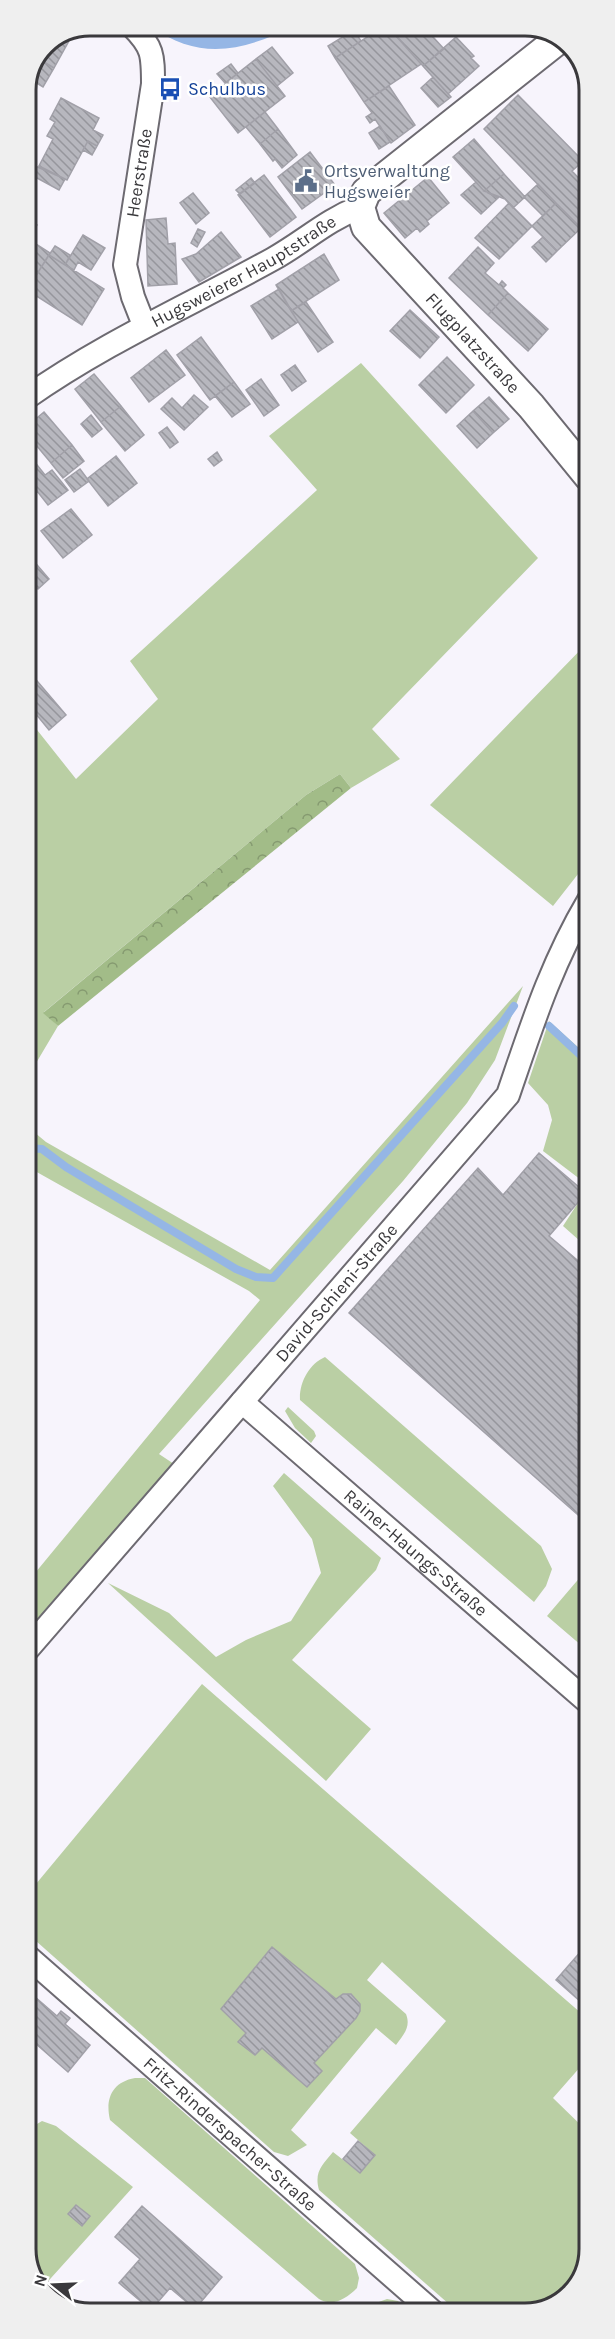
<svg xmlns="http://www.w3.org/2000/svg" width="615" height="2339" viewBox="0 0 615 2339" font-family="Karla,sans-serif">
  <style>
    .green { fill: #bacfa4 }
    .forest { fill: url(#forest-crowns) }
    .water { fill: #95b6e5 }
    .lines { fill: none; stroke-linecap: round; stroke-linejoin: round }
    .stream { stroke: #95b6e5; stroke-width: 8 }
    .building { fill: url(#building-back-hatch); stroke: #a1a0a8; stroke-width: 1.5 }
    .minor-casing { stroke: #6d6a71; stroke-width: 26 }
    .tertiary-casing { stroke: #6d6a71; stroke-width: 32 }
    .minor { stroke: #fff; stroke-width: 22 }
    .tertiary { stroke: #fff; stroke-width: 28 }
    .labels { text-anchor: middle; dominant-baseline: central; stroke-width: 5; stroke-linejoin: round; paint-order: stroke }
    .transit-label { font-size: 18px; fill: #164399; stroke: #fff; text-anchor: start }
    .service-label { font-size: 18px; fill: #4e5e75; stroke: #fff; text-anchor: start }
    .street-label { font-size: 18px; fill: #3a393c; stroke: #fff }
    .rim { fill: none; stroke: #3a393c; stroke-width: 3 }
  </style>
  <defs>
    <pattern id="forest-crowns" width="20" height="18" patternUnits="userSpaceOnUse" patternTransform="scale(1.5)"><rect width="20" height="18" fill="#a2bc88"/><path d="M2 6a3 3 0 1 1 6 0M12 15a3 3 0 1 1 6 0" fill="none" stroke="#859a70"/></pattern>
    <pattern id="building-back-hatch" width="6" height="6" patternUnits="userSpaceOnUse" patternTransform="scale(1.5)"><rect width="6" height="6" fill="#b7b7be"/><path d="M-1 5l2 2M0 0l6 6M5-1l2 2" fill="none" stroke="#96969c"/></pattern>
  </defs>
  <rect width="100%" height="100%" fill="#f7f4fc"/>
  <path class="green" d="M361,363L538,558L372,729L400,759L351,788L340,774L306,795L44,1012L58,1026L26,1080V716L76,779L158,699L130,661L317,490L269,436Z
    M589,641V860L553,906L430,805Z
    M523,986L495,1060L467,1103L403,1181L159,1454L174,1464L26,1632V1584L260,1300L249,1291L26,1166V1121L28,1127L46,1142L270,1270Z
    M549,1021L589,1057V1249L563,1226L589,1186L543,1151L552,1120L548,1105L528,1083Z
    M325,1357L541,1546L552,1569L546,1586L534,1602L300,1400C299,1383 309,1364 325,1357Z
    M288,1407L314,1431L316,1436L311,1443L295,1428L285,1411Z
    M284,1473L381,1558L376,1570L292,1660L371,1729L326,1781L108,1583L169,1613L216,1657L246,1640L291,1621L321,1573L312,1539L273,1486Z
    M582,1575L589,1582V1652L547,1616Z
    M202,1684L589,2020V2057L553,2098L589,2133V2249L574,2291L537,2312H458L319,2190C314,2172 322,2165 333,2152L360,2173L375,2155L350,2133L446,2021L382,1962L367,1980L406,2014C411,2027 404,2034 396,2045L376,2028L291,2130L307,2145L288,2156L274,2152L27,1933L26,1896Z
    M135,2078H145L355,2264L359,2278L357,2288C346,2299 333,2307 319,2299L110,2120C105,2099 112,2082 135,2078Z
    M42,2121L56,2126L133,2187L42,2288L27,2261V2130Z
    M387,2299L398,2301L410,2313H367L376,2303Z"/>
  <path class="forest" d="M340,774L351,788L58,1026L43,1013L306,795Z"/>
  <path class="water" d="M150,26L222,28L295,26C242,51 201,62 150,26Z"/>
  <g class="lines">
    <path class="stream" d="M549,1026L589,1063
      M26,1148L42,1149L66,1167L236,1269L256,1277L273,1278L502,1023L514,1006"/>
  </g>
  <path class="building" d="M384,26H387L421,64L364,102L335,58Z
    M387,26H423L444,49L423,66Z
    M354,30L361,41L335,58L328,46Z
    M64,36L70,39L54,68L39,59L45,44Z
    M456,37L474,56L471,58L479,66L448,94L423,66Z
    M272,47L293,73L277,86L256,59Z
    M39,59L54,68L43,87L30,79Z
    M256,59L285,96L238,133L209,96Z
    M231,64L238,73L225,83L217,74Z
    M433,77L451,97L438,107L421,88Z
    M389,86L415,125L391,143L375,119L370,123L366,117L372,113L364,102Z
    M518,95L583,161L572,171L588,188V236L484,129Z
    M61,98L99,118L93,130L103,135L97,146L88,141L67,180L39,166L53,139L47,136L55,122L50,119Z
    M265,112L278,129L260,144L246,127Z
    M380,126L390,142L379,149L369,133Z
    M278,129L297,155L282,168L275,159L273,161L260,144Z
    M474,139L504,174L484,191L453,157Z
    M88,141L97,146L92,155L83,150Z
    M310,152L335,185L302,209L278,177Z
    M26,162L65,179L59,190L26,172Z
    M504,174L525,197L513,208L505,199L484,191Z
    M264,175L296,217L270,237L238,195Z
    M428,177L449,203L427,221L429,224L420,232L417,228L405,238L384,213Z
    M251,178L255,183L240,194L236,190Z
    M476,182L484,191L498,198L481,214L461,195Z
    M538,184L556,203L543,216L524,197Z
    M193,193L209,213L196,224L180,203Z
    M509,203L532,226L499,259L475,238Z
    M556,203L581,228L557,251L532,226Z
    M26,217L37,225L26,244Z
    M166,218L168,244L175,243L177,284L148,286L146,220Z
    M198,229L205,232L197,247L191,243Z
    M221,232L241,257L199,282L182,259L196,254Z
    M83,235L105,248L91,270L78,262L74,270L65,265Z
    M543,237L557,251L546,262L532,247Z
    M28,239L50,253L27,290L26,244Z
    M55,246L70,255L65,265L49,255Z
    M478,247L494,263L485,273L499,285L502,281L506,285L503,288L508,293L488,315L449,278Z
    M324,254L339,280L291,311L276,285Z
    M49,255L104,289L82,325L27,290Z
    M279,289L298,322L272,339L251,306Z
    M508,293L548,329L528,351L488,315Z
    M306,302L333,342L318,352L291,311Z
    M410,310L439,337L420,358L390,331Z
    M201,337L234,382L210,400L177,355Z
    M166,350L185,375L149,402L131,378Z
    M447,357L474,385L446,413L419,385Z
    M295,365L306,381L292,391L281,375Z
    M94,374L121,406L101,422L75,389Z
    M261,379L279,405L264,416L246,390Z
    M234,382L250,404L232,417L215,396Z
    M194,395L208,407L184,430L161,409L172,398L182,408Z
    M489,397L509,419L493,433L473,411Z
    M121,406L144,435L125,451L101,422Z
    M473,411L493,433L477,448L457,426Z
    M44,412L72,445L51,463L26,433V427Z
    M91,415L102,429L92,437L81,424Z
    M167,427L178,442L170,448L159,433Z
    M72,445L84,461L63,478L51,463Z
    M26,451L45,475L52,470L68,490L48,505L37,491L26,500Z
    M217,452L222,460L214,466L208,459Z
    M116,456L137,483L108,506L87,479Z
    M80,469L89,481L74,492L65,480Z
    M71,509L92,535L63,558L41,531Z
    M26,552L49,579L38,589L35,586L26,595Z
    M26,668L66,715L49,730L26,702Z
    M539,1153L586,1193L549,1236L589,1270V1518L586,1522L349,1313L478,1168L503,1195Z
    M589,1942V2009L556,1980Z
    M272,1947L336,1999L343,1994H351L360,2004V2011L356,2018L314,2063L322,2071L307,2087L262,2048L255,2055L238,2042L246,2033L221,2009Z
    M27,1990L57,2016L61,2011L70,2018L65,2024L90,2045L68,2072L27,2036Z
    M358,2141L375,2155L360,2173L343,2159Z
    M76,2205L90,2216L82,2226L68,2214Z
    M142,2206L222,2277L195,2309L170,2288L151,2310L119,2283L140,2259L115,2237Z"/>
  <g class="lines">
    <g class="minor-casing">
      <g id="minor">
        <path d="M132,26C153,47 153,55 153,84L125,265L133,297L144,325"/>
        <path id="s1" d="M26,398C104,343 190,305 273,259C305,241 325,221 360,207"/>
        <path id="s2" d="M242,1402L589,1703"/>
        <path id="s3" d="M26,1651L508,1095C532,1025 551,964 589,900"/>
        <path id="s4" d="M27,1956L433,2312"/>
      </g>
    </g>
    <g class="tertiary-casing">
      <g id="tertiary">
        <path id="s5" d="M559,39L366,192L360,207L366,227L531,406L589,477"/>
      </g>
    </g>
    <use href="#minor" class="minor"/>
    <use href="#tertiary" class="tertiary"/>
  </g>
  <defs>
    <g id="bus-bare" transform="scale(1.8)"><path d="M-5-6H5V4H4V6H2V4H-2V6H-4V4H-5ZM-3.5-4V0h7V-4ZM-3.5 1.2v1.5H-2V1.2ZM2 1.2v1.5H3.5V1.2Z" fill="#1a4fb4" stroke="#fff" stroke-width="2.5" paint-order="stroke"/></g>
    <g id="civic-bare" transform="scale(1.8)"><path d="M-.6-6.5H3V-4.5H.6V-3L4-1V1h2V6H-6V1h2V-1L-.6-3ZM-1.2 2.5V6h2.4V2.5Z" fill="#5c6f8a" stroke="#fff" stroke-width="2.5" paint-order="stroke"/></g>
  </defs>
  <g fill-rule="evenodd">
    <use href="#bus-bare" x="170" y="89"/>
    <use href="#civic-bare" x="306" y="181"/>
  </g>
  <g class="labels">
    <g class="transit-label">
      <text x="188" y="89">Schulbus</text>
    </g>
    <g class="service-label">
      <text x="324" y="171">Ortsverwaltung<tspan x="324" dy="21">Hugsweier</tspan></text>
    </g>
    <g class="street-label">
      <text transform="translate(139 173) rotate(-81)">Heerstraße</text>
      <text stroke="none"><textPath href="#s1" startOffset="252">Hugsweierer Hauptstraße</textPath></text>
      <text stroke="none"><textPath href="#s5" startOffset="441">Flugplatzstraße</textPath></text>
      <text stroke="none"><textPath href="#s3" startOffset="474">David-Schieni-Straße</textPath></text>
      <text stroke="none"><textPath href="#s2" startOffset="230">Rainer-Haungs-Straße</textPath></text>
      <text stroke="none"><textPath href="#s4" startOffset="270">Fritz-Rinderspacher-Straße</textPath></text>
    </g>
  </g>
  <path d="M0 0H615V2339H0ZM90 36H525A54 54 0 0 1 579 90V2249A54 54 0 0 1 525 2303H90A54 54 0 0 1 36 2249V90A54 54 0 0 1 90 36Z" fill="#efefef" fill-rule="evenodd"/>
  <path class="rim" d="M90 36H525A54 54 0 0 1 579 90V2249A54 54 0 0 1 525 2303H90A54 54 0 0 1 36 2249V90A54 54 0 0 1 90 36Z"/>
  <g transform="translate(54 2285) rotate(288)" stroke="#ffffff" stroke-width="4.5" paint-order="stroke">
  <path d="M0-4.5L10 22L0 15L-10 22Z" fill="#3a393c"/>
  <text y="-9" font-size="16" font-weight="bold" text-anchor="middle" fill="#3a393c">N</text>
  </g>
</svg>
